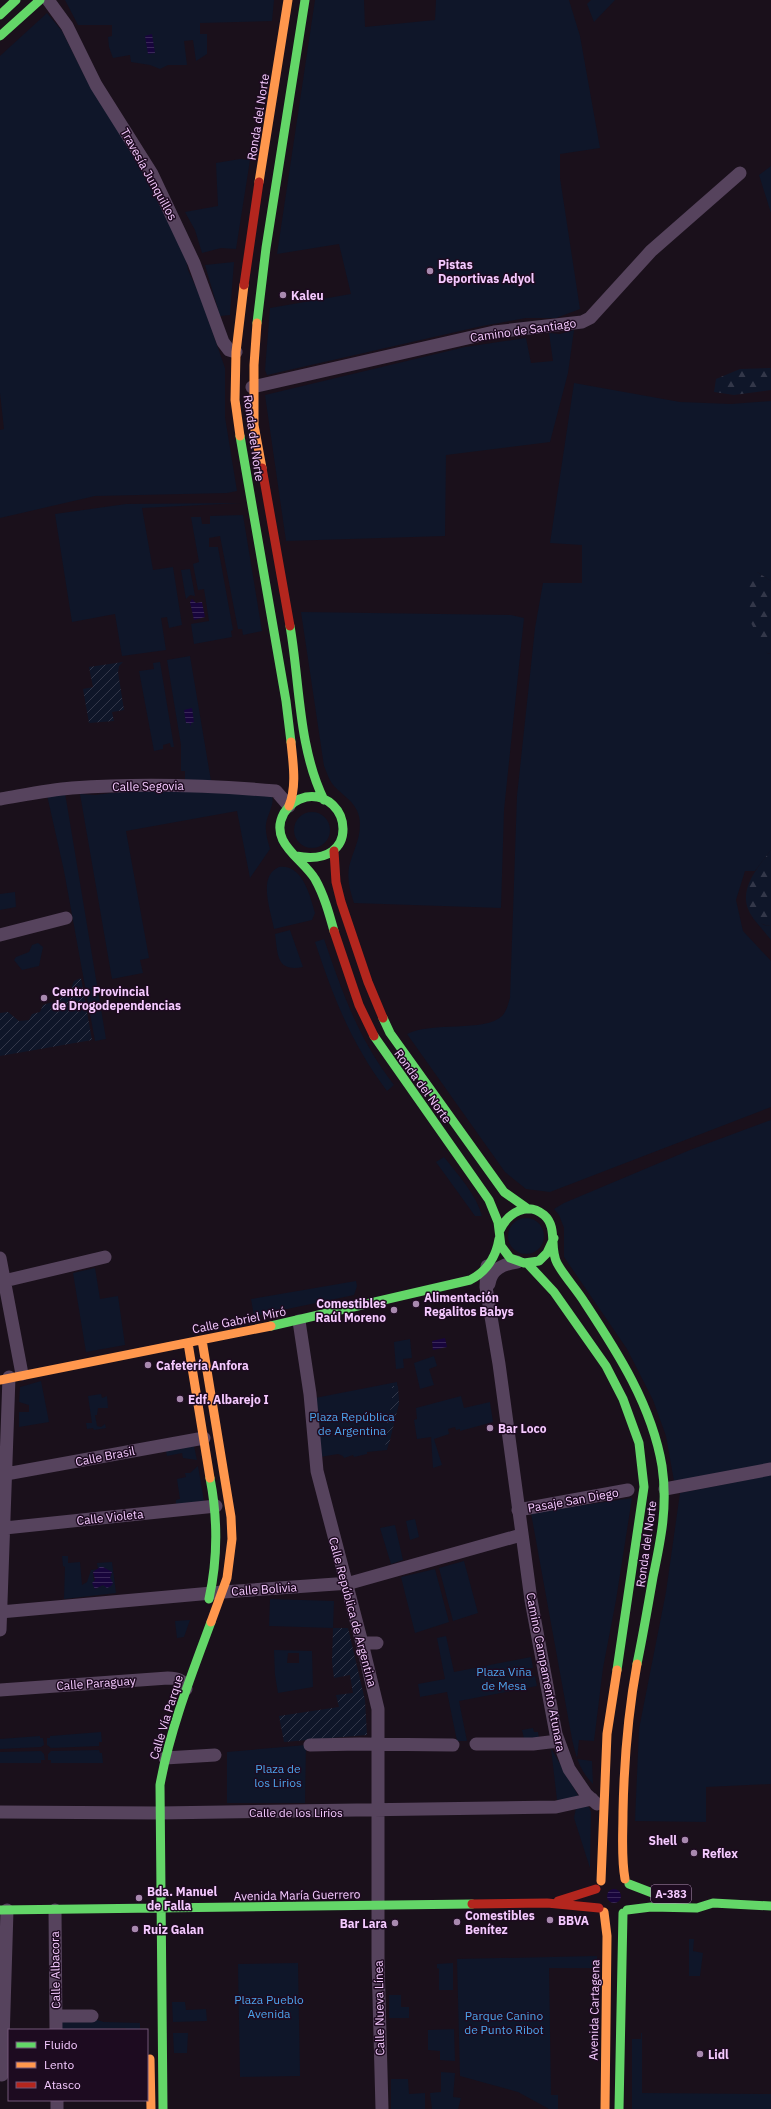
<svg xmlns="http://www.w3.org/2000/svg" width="771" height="2109" viewBox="0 0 771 2109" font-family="'IBM Plex Sans',sans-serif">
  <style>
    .green { fill: #0f1629; fill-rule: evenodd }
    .forest { fill: url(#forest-firs) }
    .garden { fill: url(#garden-furrows) }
    .water { fill: url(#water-rules) }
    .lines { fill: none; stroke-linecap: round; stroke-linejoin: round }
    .street { stroke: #56435d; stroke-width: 13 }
    .fast { stroke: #63d668; stroke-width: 9 }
    .slow { stroke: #ff974d; stroke-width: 9 }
    .jam { stroke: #b3261e; stroke-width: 9 }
    .poi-dot { fill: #a889af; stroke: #1d0b20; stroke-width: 1.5 }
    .labels { text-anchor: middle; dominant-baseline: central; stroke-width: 3; stroke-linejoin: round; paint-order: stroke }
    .shield { fill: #1d0b20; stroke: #b491bc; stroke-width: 1 }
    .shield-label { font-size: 11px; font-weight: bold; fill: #f5caff }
    .street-label { font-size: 12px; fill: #f5caff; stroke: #1d0b20 }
    .poi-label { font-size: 12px; font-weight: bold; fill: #f5caff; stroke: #1d0b20; text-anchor: start }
    .park-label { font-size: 12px; fill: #4ba3ea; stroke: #1d0b20 }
  </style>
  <defs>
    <pattern id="forest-firs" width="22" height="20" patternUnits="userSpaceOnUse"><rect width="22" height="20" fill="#0f1629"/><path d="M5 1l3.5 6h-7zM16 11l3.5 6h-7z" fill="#333749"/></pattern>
    <pattern id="garden-furrows" width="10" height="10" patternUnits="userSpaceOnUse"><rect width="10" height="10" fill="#0f1629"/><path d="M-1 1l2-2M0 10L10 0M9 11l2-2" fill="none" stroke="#333749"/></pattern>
    <pattern id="water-rules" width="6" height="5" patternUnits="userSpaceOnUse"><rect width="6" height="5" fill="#18053c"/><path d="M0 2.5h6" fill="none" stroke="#3a2859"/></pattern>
  </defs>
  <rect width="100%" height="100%" fill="#1a101b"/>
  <path class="green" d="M65,0H274L272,21L200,23V34H207V54L196,61L193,40L184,41L187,65H168L160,69L150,65L131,62L130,55L113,58L109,47L108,37L112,36V25H78Z
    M315,0H364L365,27L435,20L436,0H569L580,36L600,148L560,154V178L580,309L556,318H526L482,326L267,375L265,370L270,308L351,294L339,244L277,254Z
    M591,0H615L594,22L587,4Z
    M47,13L62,31L85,77L136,159L185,253L188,270L200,296L225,368V417L237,491L227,493L95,496L0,518V430L4,429L0,393V56Z
    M240,159L250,160L236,249L221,248L202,253L195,230L185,212L218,206L216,163Z
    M771,166V213L759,175Z
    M234,262L230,315L220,316L205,265Z
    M574,330L568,373L550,442L446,455L445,536L286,541L265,395L465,347L526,338L531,363L553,361L549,333L560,334Z
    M574,383L680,402L731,404L771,401V581L757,572L767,653L771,654V850L755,871H745L736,900L743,931L771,961V1107L550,1192L526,1189L505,1172L407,1034C432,1021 487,1033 503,1015C507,1010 508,1004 510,998L517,796L535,628L543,583H582V545L550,543Z
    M241,503L142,508L153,570L173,567L182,625L169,628L167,617L161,618L166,650L122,656L115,614L72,622L55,514L126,504Z
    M243,515L262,631L243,635L242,629H238L220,536L209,538V547H218L233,630L231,631L232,637L194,644L191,624L209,621L204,589L198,590L193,564L199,562L191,517H201L202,524H210V516Z
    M190,569L195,596L190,595L186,599L181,570Z
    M301,612L511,615L524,618L504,810L501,908L354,903C350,891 347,880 349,867C353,850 363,835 359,816C355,801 343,796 334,786C329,780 327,773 324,766Z
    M190,656L211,781H185V771H181V745L167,660Z
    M160,662L174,747H171L170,743L163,745V749L154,751L139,671L154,669L153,663Z
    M145,789L272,796C275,804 267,815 266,824C265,833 268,841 270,849L250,878L237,811L126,831L149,958L140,960L143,973L112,979L80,794L95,795Z
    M65,793L106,1039L95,1041L64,871L47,795Z
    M294 830a18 18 0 1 1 36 0a18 18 0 1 1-36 0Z
    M279,867C303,864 310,896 315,913L312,920L274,929C271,911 257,876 279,867Z
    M15,892L16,907L0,910V894Z
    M752,917L764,925L771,926V940Z
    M290,930L303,967C276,972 278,955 275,934Z
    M324,939C343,994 358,1038 394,1085L387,1091C351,1043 334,999 315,942Z
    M38,943L43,947L39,966L22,970L14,960L16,957L29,952L32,945Z
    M771,1120V1463L674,1481L666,1436L653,1400L627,1349L564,1257V1228L559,1215L554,1209L564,1203L690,1150Z
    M444,1157C458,1175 476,1194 482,1216H475L436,1162Z
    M508 1236a18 18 0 1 1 36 0a18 18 0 1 1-36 0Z
    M95,1268L100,1299L118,1296L125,1345L86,1352L73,1273Z
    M356,1281L357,1286L354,1295L254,1316L251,1299Z
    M410,1339L412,1358L403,1359L404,1368L396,1369L394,1342Z
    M434,1356L437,1366L429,1369L434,1385L420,1389L414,1363Z
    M41,1381L49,1422L19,1427V1412H29V1405L19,1402L20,1387Z
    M397,1382L399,1403L387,1450L367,1452V1454L354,1457L353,1455L344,1458L343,1456L338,1454L320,1457L315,1398Z
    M101,1394L102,1398L107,1396L108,1408H98L97,1415H95L97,1426L101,1427L105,1424L106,1428L94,1430L93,1428L87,1429L86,1423H92L88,1396Z
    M461,1396L464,1408L490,1402L493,1422L460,1431V1429L456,1430L455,1427L448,1429L449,1434L434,1439L442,1465L433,1468L431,1437L417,1439L414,1420L417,1419L416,1408Z
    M194,1446L197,1460L183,1458L182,1453L167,1456L166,1451Z
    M198,1466L204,1501L176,1504V1500L180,1499L177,1479L186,1477L185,1473H190Z
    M771,1475V1784L706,1787V1822L635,1821L639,1729L666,1592L680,1493Z
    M632,1498L616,1600L603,1668L594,1741L579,1740L577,1759L592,1761L593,1784C580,1771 576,1757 572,1739L531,1513Z
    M415,1519L419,1537L410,1540L406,1521Z
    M395,1525L403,1560L391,1564L380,1528Z
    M62,1556H68V1563L80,1562L82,1585L87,1582L91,1570L98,1569L97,1563L112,1562L116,1593L64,1599L65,1567L63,1566ZM98,1569H106L112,1574L103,1585L95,1589L93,1572Z
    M464,1561L478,1613L453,1621L439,1568Z
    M435,1569L449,1622L415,1633L401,1577Z
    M270,1599L334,1601L333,1628L269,1626Z
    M190,1620L184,1637L177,1638L175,1621Z
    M446,1636L454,1672L531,1657L533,1668L518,1670L519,1679L535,1676L537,1686L459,1701L467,1741H457L447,1692L420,1697L418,1684L445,1679L437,1638Z
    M274,1650L312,1651L313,1687L278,1693L275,1675ZM288,1653H299V1663H287Z
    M533,1728L534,1732H538L539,1738H524L522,1730Z
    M101,1732L102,1742H99V1746L51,1748L47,1745V1738H50V1736Z
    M40,1736V1738H43L44,1745L41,1747L0,1749V1739Z
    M306,1745L305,1803H227V1752Z
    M551,1748L579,1797L557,1800Z
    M99,1750L100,1753H102L103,1763H51V1760H48V1754L51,1751Z
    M41,1751L44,1754L45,1760H41V1763H0V1752Z
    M585,1806L589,1807L591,1812L590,1868L574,1818L576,1808Z
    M689,1939H694L693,1951L703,1953L700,1976H689Z
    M597,1956V1968H549L551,2095H558V2109H549L518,2092L460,2076L457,1959Z
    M298,1963L300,2076L240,2077L238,1964Z
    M453,1963V1990H439V1969L437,1968V1964Z
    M389,1995H401V2007H409V2018H389Z
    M172,2002H185L186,2010L206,2009L207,2021L173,2022Z
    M56,2016L94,2019L104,2022L140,2023V2030H126V2028L56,2030Z
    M454,2029L455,2061L440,2060V2051L428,2050V2030Z
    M173,2033H188L187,2053H174Z
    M641,2033H642V2093L771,2094V2109H632V2039H641Z
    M441,2072L455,2073L453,2097L461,2098L458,2109H432L430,2093L441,2092Z
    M391,2079H408L409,2094L425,2093V2109H391Z"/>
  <path class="forest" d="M771,368V390L734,395L714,392L716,379L740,369Z
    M757,572L771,581V654L767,653L751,623L747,580Z
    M771,850V926C761,925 753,920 749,911C738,889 759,866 771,850Z"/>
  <path class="garden" d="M123,662L119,666L118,672L124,710L112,712L114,721L89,723L83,689L93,687L89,667Z
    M81,978L92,1040L0,1056V1013L8,1012L19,1021L29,1020L32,1014L40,1012L43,1005L59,1000L61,995L70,991L74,981Z
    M392,1386H398L399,1403L389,1444L382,1445L392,1402Z
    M333,1628H348L365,1700L367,1735L284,1742L279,1716L339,1707L336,1695L353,1693L350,1675L334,1678L332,1662Z"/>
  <path class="water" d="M152,34L155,53L148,54L145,36Z
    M192,599L196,603L202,602L205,617L194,620L190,602Z
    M192,708L194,722L191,723V726L189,723H186L184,710Z
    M445,1338L447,1347L433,1350L432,1341Z
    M100,1567H103L112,1572L110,1578L113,1583L111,1586L107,1588L103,1585L95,1589L92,1583L95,1580L93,1572Z
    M607 1896a7 7 0 1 1 14 0a7 7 0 1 1-14 0Z"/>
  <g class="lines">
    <path class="street" d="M48,0L67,26L96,85L152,174L194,263L223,342L229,350L236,352
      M252,387L494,332L582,322L590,318L651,251L740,173
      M0,799C24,795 48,790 72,788C140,783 208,785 276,791L289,806
      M0,935L66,918
      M0,1258L22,1374
      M487,1266L486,1287L499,1364L531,1600L556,1734L569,1769L586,1794L597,1804
      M0,1282L105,1257
      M489,1284C491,1269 503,1264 517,1262
      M299,1321L310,1394L317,1471L362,1643L378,1709V1960L382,2109
      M6,1474L204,1438
      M665,1489L771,1469
      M518,1510L628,1490
      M5,1528L216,1506
      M0,1612L223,1592L350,1583L521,1535
      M0,1630L9,1377
      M362,1643H377
      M0,1690L168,1678C176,1678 185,1680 186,1689
      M476,1744H533L558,1741
      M310,1745L360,1744L453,1745
      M165,1758L215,1755
      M0,1812L159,1813L556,1807L592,1799
      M55,1910L56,2030
      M56,2016H92
      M2,2075L7,1910
      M57,2100V2109"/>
    <path class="fast" d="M0,15L16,0
      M0,36L40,0
      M257,323L266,248L305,0
      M240,436L286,701L291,742
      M290,626C300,683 298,747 324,800
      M296,856C363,869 351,790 306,797C297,799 289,805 284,813C268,842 302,858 315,879C324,895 329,913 334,931
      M383,1018L390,1033L504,1192L528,1209
      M374,1036L489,1200L498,1222L501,1246L510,1258L524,1263L539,1261L547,1253L554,1238
      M500,1230C508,1213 527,1201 544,1215C558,1227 549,1248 557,1263C564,1276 577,1290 585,1303C618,1353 652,1406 662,1466C668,1506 661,1539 653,1577C648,1606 643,1635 637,1664
      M527,1263L554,1292L606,1366L623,1399L639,1443L644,1487L617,1670
      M271,1326L470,1280C486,1272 496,1257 499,1239
      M209,1599C218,1558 218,1519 210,1478
      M629,1884L655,1894L683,1895
      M0,1910L472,1904
      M627,1910L651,1907L697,1908L713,1903L771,1906
      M163,2109L160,1785C170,1729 191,1676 211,1622
      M619,2109L623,1913"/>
    <path class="slow" d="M259,182L288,0
      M257,323L254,365V425L262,468
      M240,436L235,400L236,352L244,285
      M289,806C297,786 293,763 291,742
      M202,1340L231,1517L232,1539L227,1578L211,1622
      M188,1343L210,1478
      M0,1380L271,1326
      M625,1879C621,1857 623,1835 623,1812C624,1762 628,1713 637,1664
      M601,1881L607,1734L617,1670
      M604,1912L607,1936L605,2109
      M150,2059L151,2109"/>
    <path class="jam" d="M244,285L259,182
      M262,468L290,626
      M334,851L336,882L341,902L368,982L383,1018
      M334,931L359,1005L374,1036
      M558,1901L596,1889
      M472,1904L547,1903L599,1908"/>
  </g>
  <g class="poi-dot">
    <circle cx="430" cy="271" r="4"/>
    <circle cx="283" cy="295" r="4"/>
    <circle cx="44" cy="998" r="4"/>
    <circle cx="416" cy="1304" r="4"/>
    <circle cx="394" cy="1310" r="4"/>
    <circle cx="148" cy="1365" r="4"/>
    <circle cx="180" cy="1399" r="4"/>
    <circle cx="490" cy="1428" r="4"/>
    <circle cx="685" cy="1840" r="4"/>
    <circle cx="694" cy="1853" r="4"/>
    <circle cx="139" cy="1898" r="4"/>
    <circle cx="550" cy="1920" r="4"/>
    <circle cx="457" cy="1922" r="4"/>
    <circle cx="395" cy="1923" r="4"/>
    <circle cx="135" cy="1929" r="4"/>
    <circle cx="700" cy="2054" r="4"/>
  </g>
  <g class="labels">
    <rect class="shield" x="651" y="1885" width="40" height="18" rx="3"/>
    <g class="shield-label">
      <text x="671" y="1894">A-383</text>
    </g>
    <g class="street-label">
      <text transform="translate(258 117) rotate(-81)">Ronda del Norte</text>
      <text transform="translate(149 174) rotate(61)">Travesía Junquillos</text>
      <text transform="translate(523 330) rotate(-8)">Camino de Santiago</text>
      <text transform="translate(254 438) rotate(82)">Ronda del Norte</text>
      <text transform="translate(148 786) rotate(-1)">Calle Segovia</text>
      <text transform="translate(423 1086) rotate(54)">Ronda del Norte</text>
      <text transform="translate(239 1320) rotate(-11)">Calle Gabriel Miró</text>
      <text transform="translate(105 1456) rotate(-11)">Calle Brasil</text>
      <text transform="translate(573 1500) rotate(-10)">Pasaje San Diego</text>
      <text transform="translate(110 1517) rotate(-6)">Calle Violeta</text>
      <text transform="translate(646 1544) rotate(-82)">Ronda del Norte</text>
      <text transform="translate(264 1589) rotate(-4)">Calle Bolivia</text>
      <text transform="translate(353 1612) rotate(75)">Calle República de Argentina</text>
      <text transform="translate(546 1672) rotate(79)">Camino Campamento Atunara</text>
      <text transform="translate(96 1683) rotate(-4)">Calle Paraguay</text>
      <text transform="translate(166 1717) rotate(-73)">Calle Vía Parque</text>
      <text x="296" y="1812">Calle de los Lirios</text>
      <text transform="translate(297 1895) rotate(-1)">Avenida María Guerrero</text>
      <text transform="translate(55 1970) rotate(-91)">Calle Albacora</text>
      <text transform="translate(379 2008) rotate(-91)">Calle Nueva Línea</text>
      <text transform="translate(594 2010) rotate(-89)">Avenida Cartagena</text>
    </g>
    <g class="poi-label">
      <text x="438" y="264">Pistas<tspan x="438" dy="14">Deportivas Adyol</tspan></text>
      <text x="291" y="295">Kaleu</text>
      <text x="52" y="991">Centro Provincial<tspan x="52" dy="14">de Drogodependencias</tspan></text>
      <text x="424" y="1297">Alimentación<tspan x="424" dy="14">Regalitos Babys</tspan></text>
      <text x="386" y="1303" text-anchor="end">Comestibles<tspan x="386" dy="14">Raúl Moreno</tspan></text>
      <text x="156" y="1365">Cafetería Anfora</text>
      <text x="188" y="1399">Edf. Albarejo I</text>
      <text x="498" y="1428">Bar Loco</text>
      <text x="677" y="1840" text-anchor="end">Shell</text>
      <text x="702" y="1853">Reflex</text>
      <text x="147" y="1891">Bda. Manuel<tspan x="147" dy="14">de Falla</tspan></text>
      <text x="465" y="1915">Comestibles<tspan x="465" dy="14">Benítez</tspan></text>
      <text x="558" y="1920">BBVA</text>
      <text x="387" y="1923" text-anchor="end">Bar Lara</text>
      <text x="143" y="1929">Ruiz Galan</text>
      <text x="708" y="2054">Lidl</text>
    </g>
    <g class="park-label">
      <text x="352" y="1416">Plaza República<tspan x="352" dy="14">de Argentina</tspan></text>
      <text x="504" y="1671">Plaza Viña<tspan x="504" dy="14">de Mesa</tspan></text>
      <text x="278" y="1768">Plaza de<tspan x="278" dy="14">los Lirios</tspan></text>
      <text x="269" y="1999">Plaza Pueblo<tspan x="269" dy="14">Avenida</tspan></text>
      <text x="504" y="2015">Parque Canino<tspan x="504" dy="14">de Punto Ribot</tspan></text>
    </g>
  </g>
  <rect x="8" y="2029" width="140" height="72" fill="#1d0b20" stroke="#735779"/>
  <rect x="16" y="2042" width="20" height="6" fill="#63d668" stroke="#735779"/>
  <text x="44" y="2049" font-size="12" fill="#f5caff">Fluido</text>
  <rect x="16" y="2062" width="20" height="6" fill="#ff974d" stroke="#735779"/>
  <text x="44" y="2069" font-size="12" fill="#f5caff">Lento</text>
  <rect x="16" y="2082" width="20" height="6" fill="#b3261e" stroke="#735779"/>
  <text x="44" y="2089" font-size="12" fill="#f5caff">Atasco</text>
</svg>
